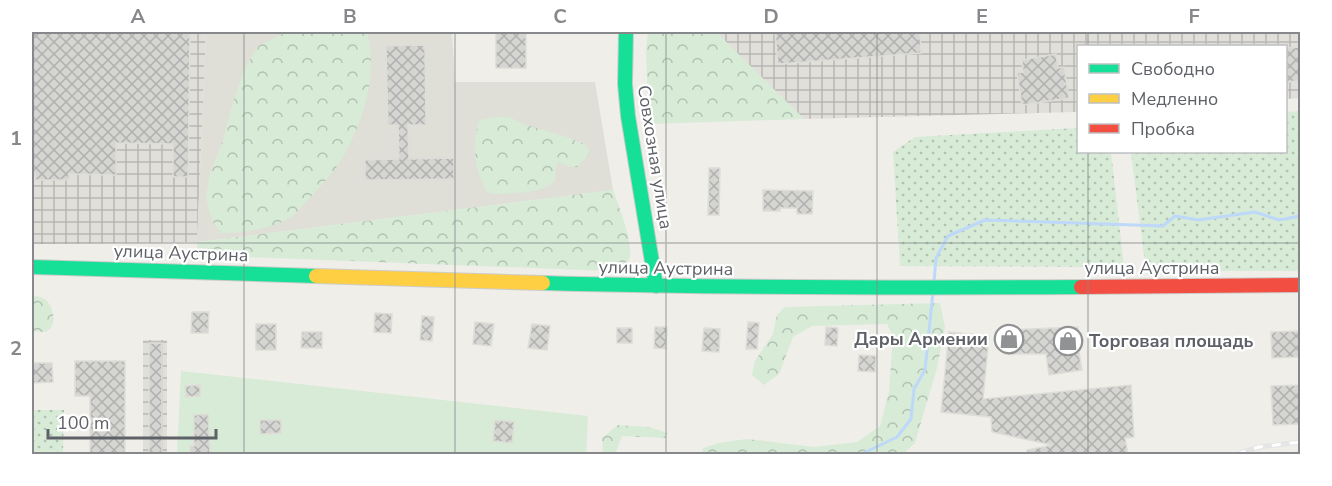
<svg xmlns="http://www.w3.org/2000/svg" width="1332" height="486" viewBox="0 0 1332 486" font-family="'Nunito Sans',sans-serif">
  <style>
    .industrial { fill: url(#industrial-grid) }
    .education { fill: #dfded7 }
    .grass { fill: url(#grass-dots) }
    .forest { fill: url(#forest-crowns) }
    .garden { fill: #d7ebd7 }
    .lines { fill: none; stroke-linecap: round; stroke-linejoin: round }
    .stream { stroke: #bdd8f8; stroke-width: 3 }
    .building { fill: url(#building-cross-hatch); stroke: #deddd8; stroke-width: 1.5 }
    .fast-casing { stroke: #cbcbca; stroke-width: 16 }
    .slow-casing { stroke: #cbcbca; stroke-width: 16 }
    .jam-casing { stroke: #cbcbca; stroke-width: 16 }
    .fast { stroke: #16e098; stroke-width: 14 }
    .slow { stroke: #ffcf43; stroke-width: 14 }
    .jam { stroke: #f24e42; stroke-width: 14 }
    .rail-casing { stroke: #e4e5e4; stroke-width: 5 }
    .rail { stroke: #fff; stroke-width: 3; stroke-dasharray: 9; stroke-linecap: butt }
    .grid { fill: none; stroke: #87888b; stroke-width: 1.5; stroke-opacity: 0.55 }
    .labels { text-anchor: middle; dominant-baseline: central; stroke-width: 4.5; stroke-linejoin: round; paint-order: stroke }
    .street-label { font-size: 18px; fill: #5e6167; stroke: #fff }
    .poi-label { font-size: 18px; font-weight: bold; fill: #5e6167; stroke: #fff; text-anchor: end }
    .neatline { fill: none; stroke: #87888b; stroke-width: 2 }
    .grid-label { font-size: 20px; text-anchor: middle; font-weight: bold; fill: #87888b }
  </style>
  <defs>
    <pattern id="industrial-grid" width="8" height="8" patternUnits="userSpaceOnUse" patternTransform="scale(1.5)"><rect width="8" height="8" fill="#e0dfda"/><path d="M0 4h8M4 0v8" fill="none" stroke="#b9b8b5"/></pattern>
    <pattern id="grass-dots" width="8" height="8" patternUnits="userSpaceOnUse" patternTransform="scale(1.5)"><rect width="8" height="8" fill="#d7ebd7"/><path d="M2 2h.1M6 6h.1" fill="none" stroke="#b2c2b2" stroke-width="1.8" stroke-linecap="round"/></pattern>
    <pattern id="forest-crowns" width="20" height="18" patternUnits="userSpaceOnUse" patternTransform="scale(1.5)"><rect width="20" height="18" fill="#d7ebd7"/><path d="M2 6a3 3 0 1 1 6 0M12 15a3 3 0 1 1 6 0" fill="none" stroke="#b2c2b2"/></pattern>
    <pattern id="building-cross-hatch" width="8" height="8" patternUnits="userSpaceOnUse" patternTransform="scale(1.5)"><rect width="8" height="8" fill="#d5d5d2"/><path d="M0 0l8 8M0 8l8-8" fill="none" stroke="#b0b0ae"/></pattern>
  </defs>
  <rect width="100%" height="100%" fill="#efeee9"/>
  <path class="industrial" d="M32,32H206L197,242L32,244Z
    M716,32H1300V98L1286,99V46H1078V112L804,119Z
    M143,340H167V454H143Z"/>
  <path class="education" d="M206,32H452L455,82H595L613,190L197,242Z"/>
  <path class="grass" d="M1300,111V271H1146L1131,152H1286V112Z
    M1078,128V152H1111L1124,267L900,266L893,152L915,137Z
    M32,410H64L63,454H32Z"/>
  <path class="forest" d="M287,32H367C379,71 363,123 343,157C331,177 310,197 294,215C279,227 242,234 222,233L214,224L209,211L206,196L210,173L223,141L231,109L244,70L258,46Z
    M648,32H716L804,119L649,124L646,50Z
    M494,117H509L526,125L567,137L586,145L589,151L588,156L577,167H570L558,162L556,167L555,181C542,191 528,193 512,193C503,194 496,195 487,192C474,170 472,145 479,120Z
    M613,190C618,204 635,247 629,259C625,267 616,269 609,271L198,255L197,242Z
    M32,296C37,296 41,296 46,300C53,306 58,326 47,331C42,333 36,331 32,331Z
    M940,303L945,327L937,368L915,443L903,454H702L703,448L719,443L747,439L814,447L857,442L880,426L889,391L893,336L887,324L812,326L793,337L779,374L764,385L752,375L755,361L773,334L777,315L785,307Z
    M618,425L649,427L668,433L665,438L622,436L615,454H603L602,438Z"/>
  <path class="garden" d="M181,371L588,416L586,454H177Z"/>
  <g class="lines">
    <path class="stream" d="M934,282L936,258L948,236L985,220L1163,226L1175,216L1198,220L1255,212L1279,220L1300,216
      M862,454L897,437L911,419L914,389L925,370L933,292"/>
  </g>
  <path class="building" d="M32,32H190L188,177H173V144L116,143V175L69,174V180H35V174L32,173Z
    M496,32H526V68H496Z
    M775,32H920L921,53L778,64Z
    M425,45L426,125H408L409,159L454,158V179L365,180V160L399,159L398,125H388L386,46Z
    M1300,47V81L1286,82V48Z
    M1056,54L1058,68L1064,67L1069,98L1022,105L1017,73L1023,72L1022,60Z
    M709,168H720L719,215H708Z
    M763,190L813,191L812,214H797V208H780V211H763Z
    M192,312H209L208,333H191Z
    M375,313L392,314L391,333L374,332Z
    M422,316L434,317L432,341L420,340Z
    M475,322L494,324L491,346L473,344Z
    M748,322L759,323L757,349H746Z
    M256,324H276V350H256Z
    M532,324L550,326L547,350L528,348Z
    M655,327H667L666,349L654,348Z
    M826,327L838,328L837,346L825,345Z
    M1078,327L1079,352L1082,370L1049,375L1046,354H1005L1004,330Z
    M617,328H632V343H617Z
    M704,328L720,329L719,352L702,351Z
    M1300,331V357L1272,358L1271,332Z
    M302,332H322V348H301Z
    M949,332L989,336L983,399L1131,385L1134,437L1125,438L1128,454H1027V450L1052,445L992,432L991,417L941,412Z
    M149,343H162V454H149Z
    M859,355L876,356L875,372L858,371Z
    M75,361H125V454H90V396H75Z
    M32,363H52L53,382L32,383Z
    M200,385V396L186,397L185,386Z
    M1300,385V424L1273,425L1271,386Z
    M208,414L210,454H190V446H194V415Z
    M260,420H281V433L260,434Z
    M495,420L514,422L512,443L493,441Z"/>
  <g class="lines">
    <g class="fast-casing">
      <path id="fast" d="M626,32L625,84L628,116L656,286
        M32,267L316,276
        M543,283C723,288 902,288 1081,287"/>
    </g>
    <g class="slow-casing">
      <path id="slow" d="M316,276L543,283"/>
    </g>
    <g class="jam-casing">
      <path id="jam" d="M1081,287L1300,285"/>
    </g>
    <use href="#fast" class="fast"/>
    <use href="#slow" class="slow"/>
    <use href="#jam" class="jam"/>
    <g class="rail-casing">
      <path id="rail" d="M1237,454L1259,447L1300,442
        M1295,454L1300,453"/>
    </g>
    <use href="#rail" class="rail"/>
  </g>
  <path class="grid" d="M244,32V454M455,32V454M666,32V454M877,32V454M1088,32V46M1088,152V454M32,243H1300"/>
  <defs>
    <g id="shop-ring" transform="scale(1.5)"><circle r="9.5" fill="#fff" stroke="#919294" stroke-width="1.5"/><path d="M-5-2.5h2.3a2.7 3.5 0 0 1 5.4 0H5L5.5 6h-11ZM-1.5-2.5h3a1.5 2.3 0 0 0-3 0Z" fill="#919294"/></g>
  </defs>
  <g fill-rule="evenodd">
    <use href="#shop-ring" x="1009" y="339"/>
    <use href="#shop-ring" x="1068" y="341"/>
  </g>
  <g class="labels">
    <g class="street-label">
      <text transform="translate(655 157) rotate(81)">Совхозная улица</text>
      <text transform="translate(181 253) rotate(2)">улица Аустрина</text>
      <text transform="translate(666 268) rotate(1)">улица Аустрина</text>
      <text x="1152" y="268">улица Аустрина</text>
    </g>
    <g class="poi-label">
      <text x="988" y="339">Дары Армении</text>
      <text x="1089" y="341" text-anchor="start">Торговая площадь</text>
    </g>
  </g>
  <rect width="1332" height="486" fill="none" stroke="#ffffff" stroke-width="66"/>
  <rect x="1077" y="45" width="210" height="108" fill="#ffffff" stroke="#bfc0c2" stroke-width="1.5"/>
  <rect x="1089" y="64" width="30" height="9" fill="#16e098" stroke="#bfc0c2" stroke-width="1.5"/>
  <text x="1131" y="75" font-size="18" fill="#5e6167">Свободно</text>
  <rect x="1089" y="94" width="30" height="9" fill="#ffcf43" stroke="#bfc0c2" stroke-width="1.5"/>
  <text x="1131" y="105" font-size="18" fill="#5e6167">Медленно</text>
  <rect x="1089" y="124" width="30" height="9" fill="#f24e42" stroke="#bfc0c2" stroke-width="1.5"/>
  <text x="1131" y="135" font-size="18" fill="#5e6167">Пробка</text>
  <path d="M48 429v9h168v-9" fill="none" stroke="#5e6167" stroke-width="3"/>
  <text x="57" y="429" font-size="18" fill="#5e6167" stroke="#ffffff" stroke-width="4.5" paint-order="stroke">100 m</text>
  <rect x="33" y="33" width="1266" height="420" class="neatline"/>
  <g class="grid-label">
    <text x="138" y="23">A</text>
    <text x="350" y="23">B</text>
    <text x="560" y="23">C</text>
    <text x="771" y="23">D</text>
    <text x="982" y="23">E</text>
    <text x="1194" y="23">F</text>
    <text x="16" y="145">1</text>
    <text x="16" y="355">2</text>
  </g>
</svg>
